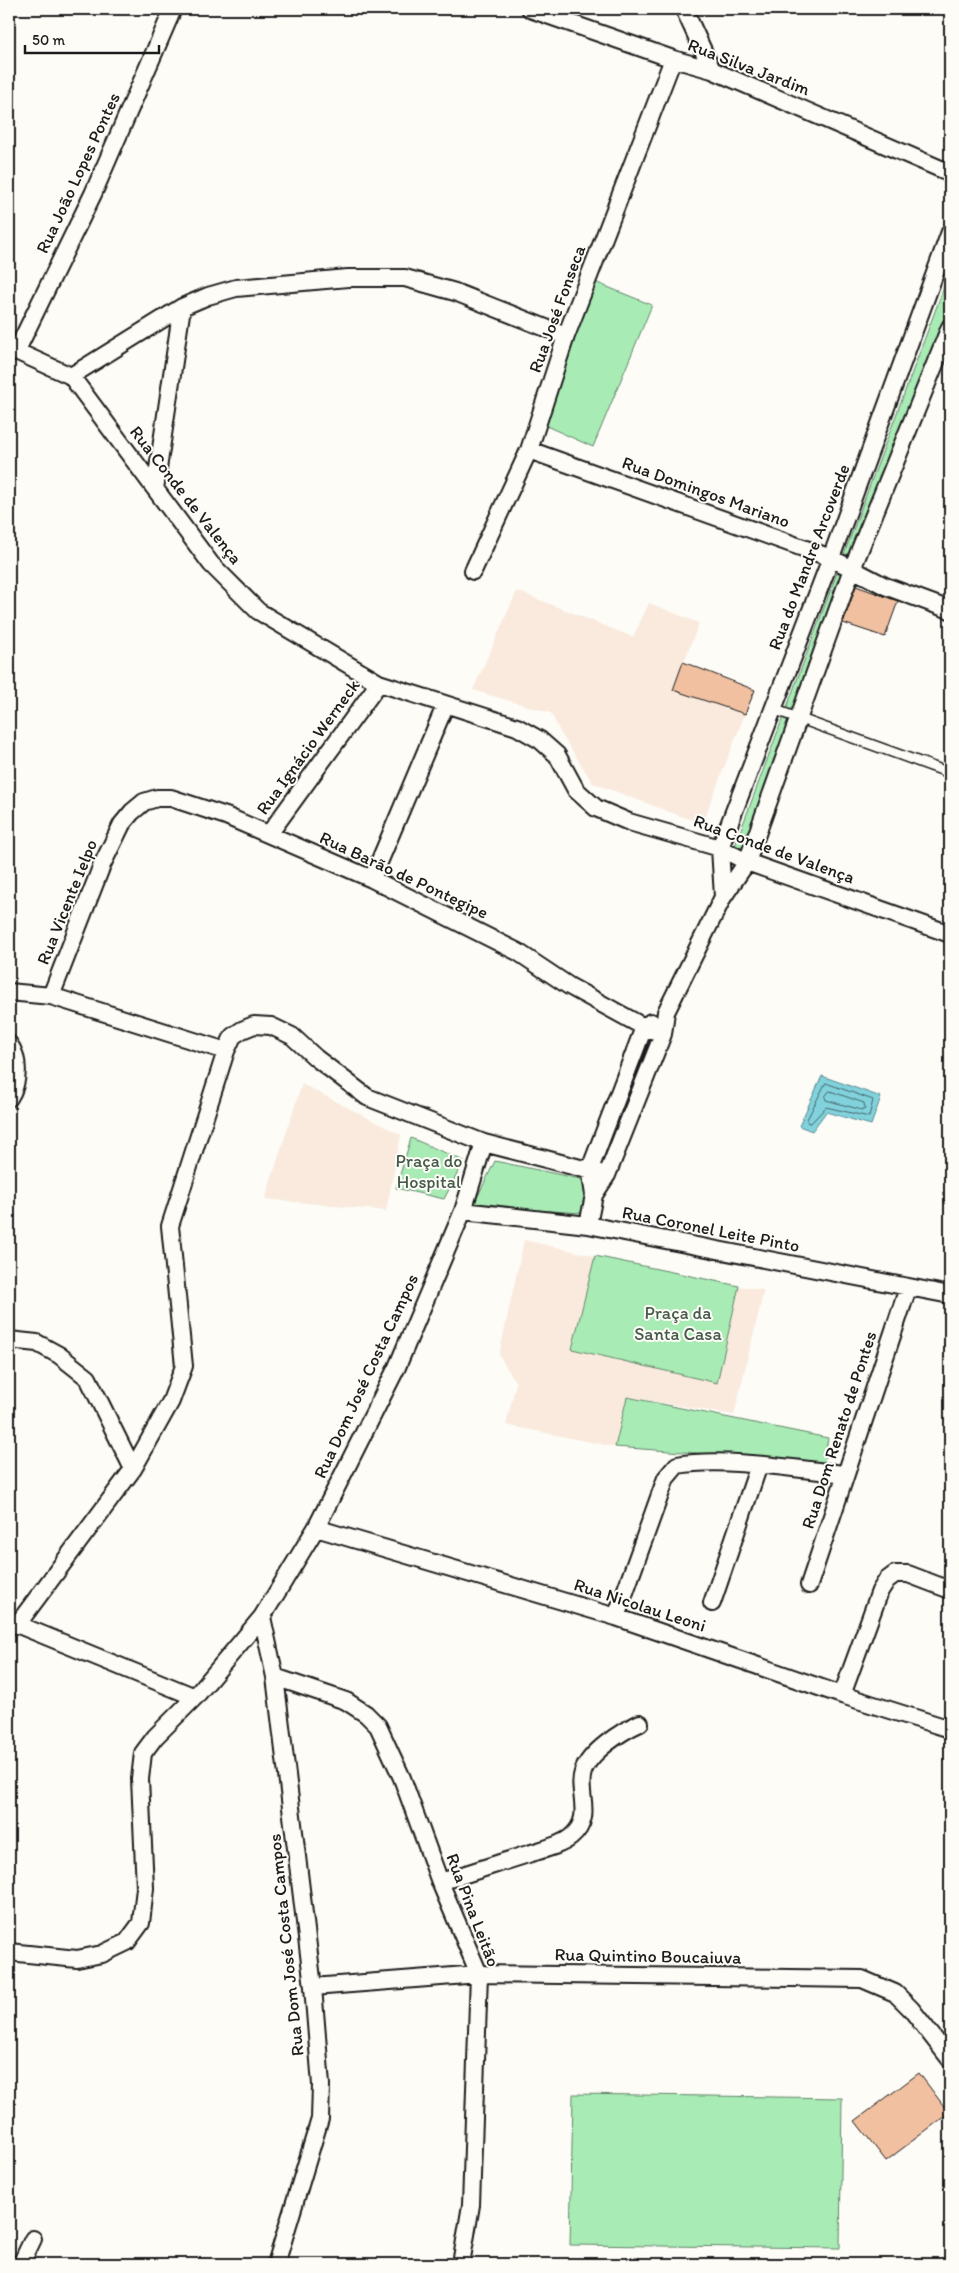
<svg xmlns="http://www.w3.org/2000/svg" width="959" height="2273" viewBox="0 0 959 2273" font-family="Itim,sans-serif">
  <style>
    .built { fill: #f9eadd }
    .green { fill: #a8ebb5; stroke: #628468 }
    .water { fill: #81d2dc; stroke: #59898f }
    .lines { fill: none; stroke-linecap: round; stroke-linejoin: round }
    .shore { stroke: #446569; stroke-width: 1 }
    .building { fill: #f0c0a0; stroke: #1c1c1c }
    .lane-casing { stroke: #1c1c1c; stroke-width: 12 }
    .street-casing { stroke: #1c1c1c; stroke-width: 20 }
    .lane { stroke: #fdfcf7; stroke-width: 9 }
    .street { stroke: #fdfcf7; stroke-width: 16 }
    .labels { text-anchor: middle; dominant-baseline: central; stroke-width: 4; stroke-linejoin: round; paint-order: stroke }
    .street-label { font-size: 18px; fill: #1c1c1c; stroke: #fdfcf7 }
    .park-label { font-size: 18px; fill: #465a4a; stroke: #fdfcf7 }
  </style>
  <rect width="100%" height="100%" fill="#fdfcf7"/>
  <filter id="ink" filterUnits="userSpaceOnUse"><feTurbulence type="fractalNoise" baseFrequency=".02" numOctaves="2"/><feDisplacementMap in="SourceGraphic" scale="10" xChannelSelector="R" yChannelSelector="G"/><feConvolveMatrix kernelMatrix="1 2 1 2 8 2 1 2 1" color-interpolation-filters="sRGB"/></filter>
  <g filter="url(#ink)">
    <path class="built" d="M517,591L633,637L649,603L699,623L673,690L745,714L702,824L593,783L560,732L551,713L473,690Z
      M302,1084L401,1135L386,1211L265,1199Z
      M524,1240L595,1256L572,1349L717,1383L739,1286L764,1290L734,1415L627,1397L615,1447L506,1425L516,1383L499,1355Z"/>
    <path class="green" d="M950,271V313L846,575L746,857L733,851Z
      M595,282L652,305L593,447L544,425Z
      M411,1138L464,1161L444,1199L396,1188Z
      M495,1161L590,1181L582,1213L473,1206Z
      M595,1256L739,1286L717,1383L572,1349Z
      M627,1397L828,1438L823,1469L710,1454L615,1447Z
      M573,2094L842,2098L840,2248L570,2245Z"/>
    <path class="water" d="M822,1076L881,1097L871,1125L826,1112L812,1131L799,1126Z"/>
    <g class="lines">
      <path class="shore" d="M826,1083L873,1100L869,1117L826,1107L811,1123H808L807,1120Z
        M830,1091L864,1103L865,1109L862,1110L826,1100L825,1097Z"/>
    </g>
    <path class="building" d="M856,586L898,601L885,637L843,623Z
      M683,662L755,690L745,714L673,690Z
      M919,2073L949,2113L886,2161L855,2121Z"/>
    <g class="lines">
      <g class="lane-casing">
        <path id="lane" d="M773,709L950,773"/>
      </g>
      <g class="street-casing">
        <path id="street" d="M530,9L673,59L712,70L950,173
          M684,9L712,70
          M9,348L71,376L211,564L258,611L379,683L517,727L540,740L557,755L576,790L596,808L629,822L720,848L747,862L950,934
          M16,352L93,194L173,9
          M71,376L182,307L208,296L236,288L348,278H405L455,292L566,336
          M529,450L831,558L885,586L950,610
          M155,489L182,307
          M473,571L529,450L566,336L673,59
          M269,834L379,683
          M372,879L445,706
          M723,897L720,848L831,558L950,232
          M9,992L51,996L226,1051
          M51,996L102,865L122,824L132,812L144,802L157,798H171L226,816L372,879L518,952L569,986L644,1027L663,1034
          M9,1044C20,1059 19,1083 9,1098
          M594,1195L607,1175L663,1034L666,1012L723,897L747,862L852,569L950,327
          M463,1211L588,1225L950,1295
          M588,1225L594,1195L590,1169L644,1027L651,1022
          M9,1340L37,1343L59,1355L88,1378L133,1469
          M316,1528L616,1617L842,1695L950,1729
          M809,1585L908,1288
          M712,1603L759,1465
          M262,1617L275,1677L313,1987L321,2085L320,2119L276,2264
          M616,1617L666,1478L677,1465C725,1457 795,1469 845,1474
          M9,1621L195,1697
          M17,1625L133,1469L171,1401L184,1366L170,1226L226,1051L233,1036L242,1030L254,1025L271,1026L292,1036L316,1058L367,1097L484,1143L607,1175
          M275,1677L346,1701L366,1714L378,1726L402,1778L440,1882L479,1974L471,2205L461,2264
          M842,1695L880,1591L887,1580L895,1574H908L950,1590
          M440,1882C470,1873 499,1863 528,1854C541,1850 560,1846 571,1837C595,1817 576,1792 583,1772C589,1752 622,1731 640,1723
          M9,1952L77,1959L102,1954L127,1942L141,1923L145,1888L140,1779L143,1753L155,1737L195,1697L262,1617L316,1528L397,1367L463,1211L484,1143
          M313,1987L479,1974L862,1979L895,1993L911,2009L950,2059
          M21,2264L33,2239"/>
      </g>
      <use href="#lane" class="lane"/>
      <use href="#street" class="street"/>
    </g>
  </g>
  <g class="labels">
    <g class="street-label">
      <text transform="translate(749 67) rotate(21)">Rua Silva Jardim</text>
      <text transform="translate(78 173) rotate(-65)">Rua João Lopes Pontes</text>
      <text transform="translate(557 309) rotate(-70)">Rua José Fonseca</text>
      <text transform="translate(706 492) rotate(20)">Rua Domingos Mariano</text>
      <text transform="translate(186 495) rotate(52)">Rua Conde de Valença</text>
      <text transform="translate(809 557) rotate(-69)">Rua do Mandre Arcoverde</text>
      <text transform="translate(308 747) rotate(-54)">Rua Ignácio Werneck</text>
      <text transform="translate(774 849) rotate(20)">Rua Conde de Valença</text>
      <text transform="translate(404 875) rotate(25)">Rua Barão de Pontegipe</text>
      <text transform="translate(67 902) rotate(-68)">Rua Vicente Ielpo</text>
      <text transform="translate(711 1229) rotate(11)">Rua Coronel Leite Pinto</text>
      <text transform="translate(366 1376) rotate(-65)">Rua Dom José Costa Campos</text>
      <text transform="translate(839 1430) rotate(-72)">Rua Dom Renato de Pontes</text>
      <text transform="translate(640 1605) rotate(18)">Rua Nicolau Leoni</text>
      <text transform="translate(473 1910) rotate(69)">Rua Pina Leitão</text>
      <text transform="translate(286 1945) rotate(-96)">Rua Dom José Costa Campos</text>
      <text transform="translate(648 1956) rotate(1)">Rua Quintino Boucaiuva</text>
    </g>
    <g class="park-label">
      <text x="429" y="1161">Praça do<tspan x="429" dy="21">Hospital</tspan></text>
      <text x="678" y="1313">Praça da<tspan x="678" dy="21">Santa Casa</tspan></text>
    </g>
  </g>
  <rect width="959" height="2273" fill="none" stroke="#fdfcf7" stroke-width="30"/>
  <rect x="15" y="15" width="929" height="2243" fill="none" stroke="#1c1c1c" stroke-width="2" filter="url(#ink)"/>
  <path d="M25 45v8h134v-8" fill="none" stroke="#1c1c1c" stroke-width="2.5"/>
  <text x="32" y="45" font-size="15" fill="#1c1c1c" stroke="#fdfcf7" stroke-width="4" paint-order="stroke">50 m</text>
</svg>
